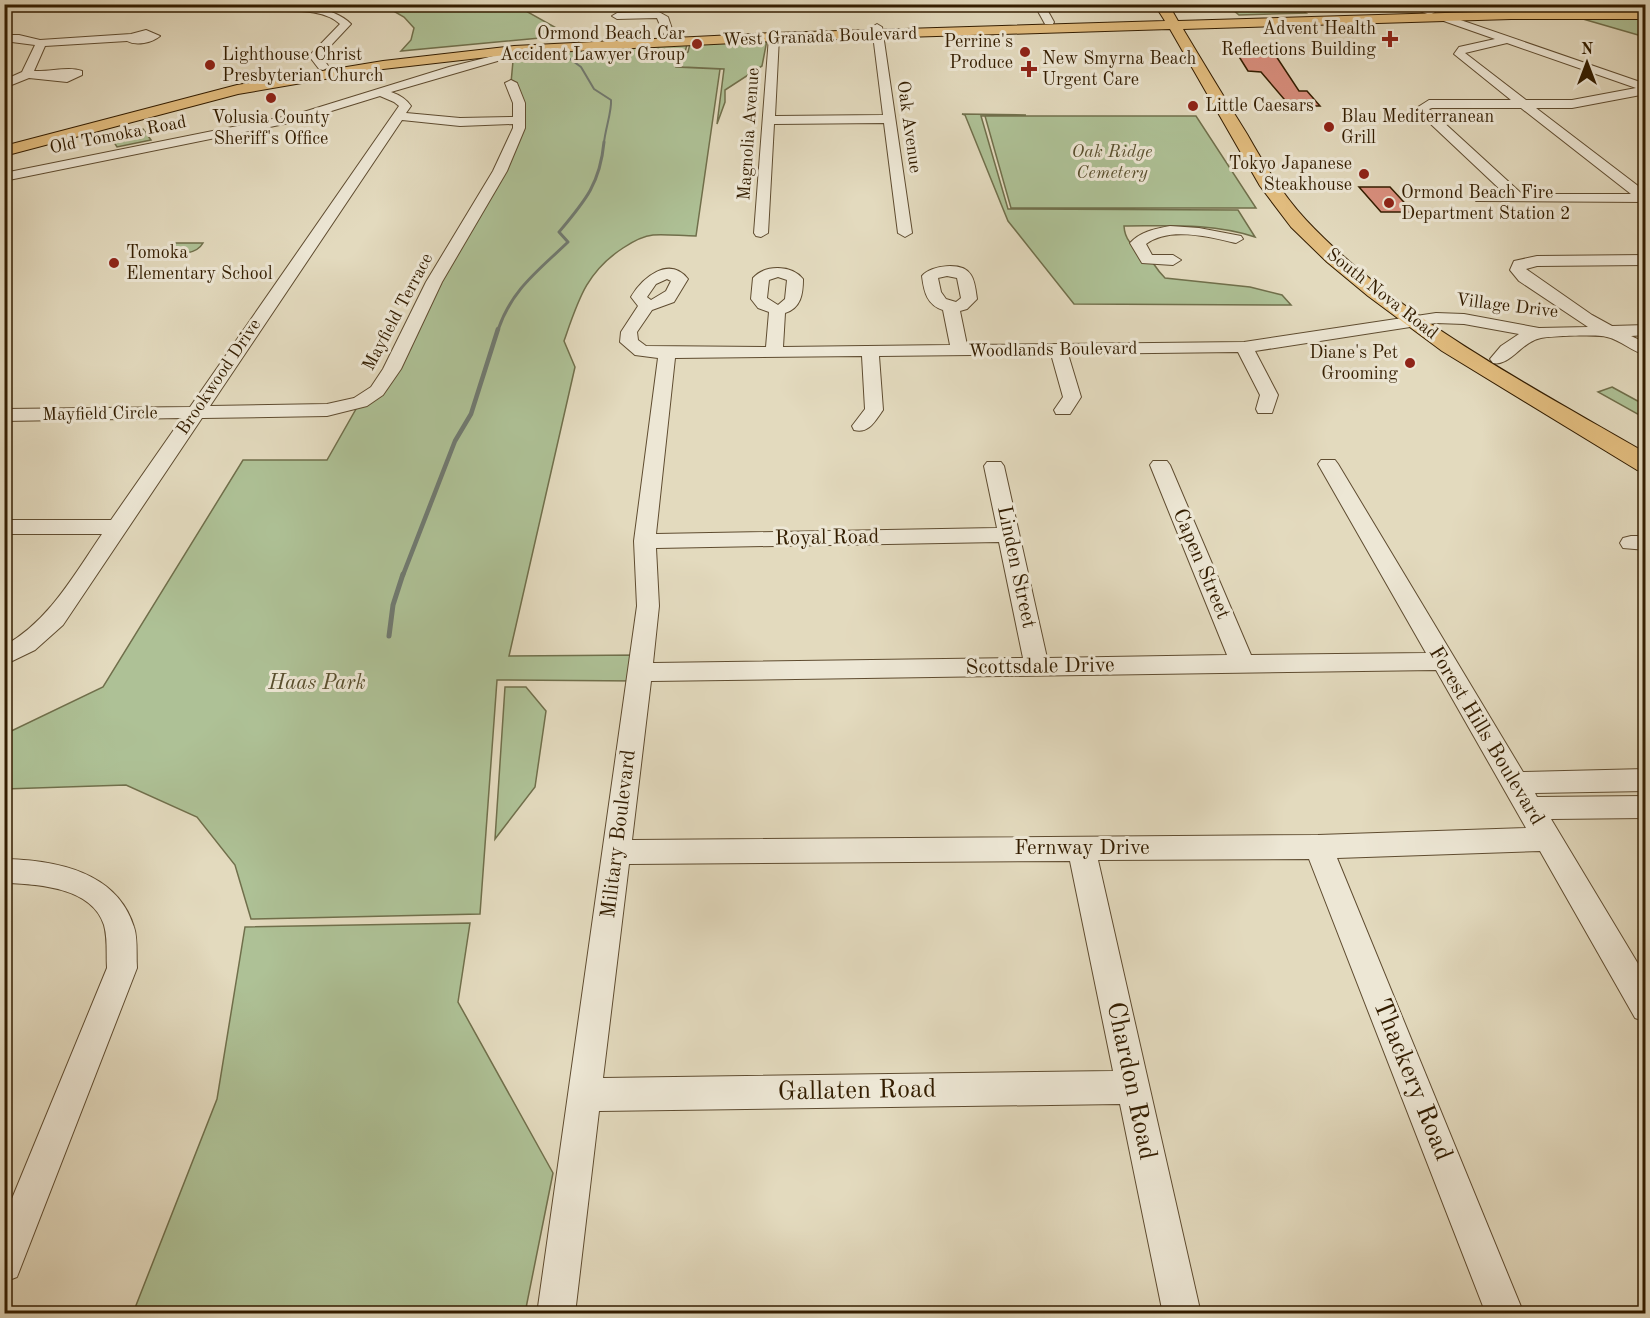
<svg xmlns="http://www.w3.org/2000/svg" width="1650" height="1318" viewBox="0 0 1650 1318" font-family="'Old Standard TT',serif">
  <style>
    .green { fill: #aec196; stroke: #706f4b; stroke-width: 1.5 }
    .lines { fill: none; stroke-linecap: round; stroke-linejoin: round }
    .stream-far3 { stroke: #707a71; stroke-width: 2 }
    .stream-far2 { stroke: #707a71; stroke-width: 3 }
    .stream-far1 { stroke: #707a71; stroke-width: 4.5 }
    .stream { stroke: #707a71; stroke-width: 5 }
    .building { fill: #d98f7e; stroke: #331d00; stroke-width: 1.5 }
    .minor-casing { stroke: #5f4c30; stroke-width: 2 }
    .major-casing { stroke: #331d00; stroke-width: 2 }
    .minor { fill: #ede7d5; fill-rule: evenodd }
    .major { fill: #e2bd7f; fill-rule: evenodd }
    .poi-dot { fill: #8f2418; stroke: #ede7d5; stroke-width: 2 }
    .labels { text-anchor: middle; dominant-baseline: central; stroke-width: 6; stroke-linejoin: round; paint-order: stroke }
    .far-poi-label { font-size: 18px; fill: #331d00; stroke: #ede7d5; text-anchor: start }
    .far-street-label { font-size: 18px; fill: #331d00; stroke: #ede7d5 }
    .far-park-label { font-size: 18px; font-style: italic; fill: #584e2d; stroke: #ede7d5 }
    .street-label { font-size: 21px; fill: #331d00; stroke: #ede7d5 }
    .park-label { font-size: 21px; font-style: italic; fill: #584e2d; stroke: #ede7d5 }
    .near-street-label { font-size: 26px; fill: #331d00; stroke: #ede7d5 }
  </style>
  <rect width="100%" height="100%" fill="#e3dabe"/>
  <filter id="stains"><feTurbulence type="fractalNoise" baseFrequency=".00333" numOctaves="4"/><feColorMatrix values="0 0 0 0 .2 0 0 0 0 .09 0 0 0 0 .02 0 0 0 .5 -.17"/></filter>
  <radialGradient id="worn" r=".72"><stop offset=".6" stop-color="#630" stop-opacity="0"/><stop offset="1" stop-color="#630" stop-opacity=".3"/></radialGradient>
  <path class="green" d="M383,5H520L524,10L560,30L558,35L551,37L401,51L411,40L414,28L404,17Z
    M1227,5H1295L1306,13L1239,15Z
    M1576,17H1645V37Z
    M767,40L762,66L725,90V102L717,124L724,69L683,67L680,66L682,55L688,52L690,44Z
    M688,41L685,52L679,55L676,67L720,69L696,236C682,236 667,234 653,235C642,236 632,242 623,248C586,272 578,301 564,341L575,367L509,656L642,655L638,681L497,680L480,914L251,919L235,865L197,817L126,785L5,789V734L103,687L243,460H327L360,402L378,391L519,128L511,83L514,50Z
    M962,114L1026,115L981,116L1008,209L1238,210L1255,237C1212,223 1169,226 1124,226C1125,246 1141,250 1153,263C1157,269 1160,273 1165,278L1250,287L1282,295L1291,305L1074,304L1008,221L965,115Z
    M985,116H1196L1256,208H1011Z
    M143,129L151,140L117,147L110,136Z
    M172,243H203C196,256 176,254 163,253Z
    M1612,387L1645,405V414L1641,416L1598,392Z
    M505,687H526L546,711L535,787L495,839Z
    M470,923L458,1002L553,1173L525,1313H133L217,1099L245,927Z"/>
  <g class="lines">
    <path class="stream-far3" d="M567,50L566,56L581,67L594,89L611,100C612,111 605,130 604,143"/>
    <path class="stream-far2" d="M498,330C512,289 538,271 568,242L559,232C585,201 600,184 604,142"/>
    <path class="stream-far1" d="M403,575L455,441L471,414L498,329"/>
    <path class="stream" d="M389,636L393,605L403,574"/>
  </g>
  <path class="building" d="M1238,55L1276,56L1299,91H1307L1320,106H1290L1261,72L1248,71Z
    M1359,187H1390L1413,212H1381Z"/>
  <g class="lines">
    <g class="minor-casing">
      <path id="minor" d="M69,4H106C97,9 78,9 69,4Z
        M236,4C271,4 327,0 351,24L321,56L329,67L323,70L319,69L309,56L340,24C314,0 262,20 236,4Z
        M1034,4H1044L1054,22L1053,24H1045Z
        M1402,4H1418L1435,12L1430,15Z
        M659,12L668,17L674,35L673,37H665L657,18L617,19L612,16L617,13Z
        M1438,15H1446L1646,84V94L1572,108H1536L1646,192V202L1476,201L1474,198L1476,195L1505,194L1419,113L1418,107L1429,100H1511L1454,54L1459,47L1495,39L1438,19ZM1507,43L1636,88L1572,100H1526L1465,53ZM1432,108H1521L1631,194H1522L1429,109Z
        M877,24L882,27L912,233L905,237L898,233L884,123L774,124L768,233L761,237L756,236L754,233L769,37L774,34L779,37L775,116L883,115L872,27Z
        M146,30L160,36C152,43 136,46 127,41L45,46L34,71C51,72 68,66 82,71V75L67,82L29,78L4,88V80L22,72L35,45L4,41V35H19L40,40L131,34Z
        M514,47L519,50L518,52L501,60L391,92C400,95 406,99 411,106L406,113L460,118L513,117V103L505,83L511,80L517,83L525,103V128L507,171L442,282L401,369L383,395L367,406L327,416L202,418L63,625L35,650L4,665V646C49,621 74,575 102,534H4V520H111L182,418L4,421V409L190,407L399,106L394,102L380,96L299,121L4,181V173L297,114L449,67L493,56ZM402,120L460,126L513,124V128L493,171L426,282L383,369L371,387L354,398L327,404L210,406Z
        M1269,182L1291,183L1298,187L1291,191L1264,189L1262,186Z
        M1170,226L1199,228L1241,236L1243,239L1236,243C1210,237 1169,226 1146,244L1152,255H1173L1181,260L1173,265L1142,263L1130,243C1141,231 1155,229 1170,226Z
        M1646,255V265L1537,266L1526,269L1592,315L1612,326L1646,325V335L1631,336L1646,343V355C1632,352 1621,340 1607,337C1598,334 1552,336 1541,338C1522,341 1510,367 1493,363L1490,359L1501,346L1519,334L1464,324L1436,323L1255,351L1278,395L1272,413H1258L1256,409L1260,395L1238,352L1068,354L1081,397L1070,414H1056L1054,410L1063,397L1051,354L879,356L883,410C875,421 869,434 854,430L852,426L865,409L862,356L675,358L656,534L997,528L984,466L987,462H1001L1004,466L1047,658L1227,655L1150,465L1153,461H1167L1170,465L1251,655L1426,653L1318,464L1321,460H1335L1338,464L1523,772L1646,769V791L1535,793L1537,797L1646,796V818L1551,819L1646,977V1022L1635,1018L1540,851L1337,858L1524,1314H1486L1309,859L1098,860L1201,1314H1163L1120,1104L599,1111L575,1314H537L637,606L634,541L658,358L635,355L620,342L621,332L638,306L631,297C642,278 669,255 688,279L674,302L652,310L637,332L638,340L646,346L766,347L769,312L758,308L751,299L753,278C765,264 792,265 803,279C803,294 801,308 785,313L783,347L950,345L943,310C927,305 924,292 922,276C931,265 963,261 971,275C975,281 976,292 977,299L967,309L960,311L967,345L1244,342L1436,313L1464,314L1539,328L1588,327L1519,281L1510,270L1514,261L1537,256ZM947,276L957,278L961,298L956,302L946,299L941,292L938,278ZM778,277L787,280L785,299L778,305L767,298L769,280ZM667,279L671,281L666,291L651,300L647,297L656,284ZM999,542L1023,658L653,663L659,606L656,548ZM1436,670L1526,828L1318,835L632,840L651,681ZM1070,861L1113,1071L603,1078L629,864Z
        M1631,536H1646V550L1623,548L1620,543L1623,538Z
        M4,859C55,860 117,871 134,927C138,939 136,955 137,968L17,1277L4,1282V1218L107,968C106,954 108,939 104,925C92,887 37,884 4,883Z"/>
    </g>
    <g class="major-casing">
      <path id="major" d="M1165,6L1170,7L1178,21L1511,11H1646V19H1511L1183,29C1204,64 1225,99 1247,134C1264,164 1282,194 1306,220C1396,316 1532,387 1646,453V472L1637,470L1442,351L1368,296L1327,262L1291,227L1260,186L1170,29L774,41L514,54L383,69L238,94L4,156V146L237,85L383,61L514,46L774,33L1165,21L1158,10Z"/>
    </g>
    <use href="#minor" class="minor"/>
    <use href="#major" class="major"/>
  </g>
  <g class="poi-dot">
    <path d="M1387 30h6v6h6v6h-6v6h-6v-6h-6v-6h6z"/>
    <circle cx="697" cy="44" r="6"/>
    <circle cx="1025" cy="52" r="6"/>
    <circle cx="210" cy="65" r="6"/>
    <path d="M1026 60h6v6h6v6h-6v6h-6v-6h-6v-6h6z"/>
    <circle cx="271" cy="98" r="6"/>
    <circle cx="1193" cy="106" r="6"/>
    <circle cx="1329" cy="127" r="6"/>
    <circle cx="1364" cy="174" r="6"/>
    <circle cx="1389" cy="203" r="6"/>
    <circle cx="114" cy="263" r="6"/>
    <circle cx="1410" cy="363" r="6"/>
  </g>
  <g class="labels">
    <g class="far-poi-label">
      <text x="1376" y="29" text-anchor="end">Advent Health<tspan x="1376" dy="21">Reflections Building</tspan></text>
      <text x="685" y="34" text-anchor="end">Ormond Beach Car<tspan x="685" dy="21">Accident Lawyer Group</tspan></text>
      <text x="1013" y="42" text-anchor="end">Perrine's<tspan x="1013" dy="21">Produce</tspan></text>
      <text x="222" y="55">Lighthouse Christ<tspan x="222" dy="21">Presbyterian Church</tspan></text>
      <text x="1042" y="59">New Smyrna Beach<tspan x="1042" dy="21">Urgent Care</tspan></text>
      <text x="1205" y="106">Little Caesars</text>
      <text x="1341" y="117">Blau Mediterranean<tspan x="1341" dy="21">Grill</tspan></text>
      <text x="271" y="118" text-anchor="middle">Volusia County<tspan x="271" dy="21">Sheriff's Office</tspan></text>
      <text x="1352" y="164" text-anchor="end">Tokyo Japanese<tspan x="1352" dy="21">Steakhouse</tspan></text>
      <text x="1401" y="193">Ormond Beach Fire<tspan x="1401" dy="21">Department Station 2</tspan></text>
      <text x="126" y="253">Tomoka<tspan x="126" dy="21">Elementary School</tspan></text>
      <text x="1398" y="353" text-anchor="end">Diane's Pet<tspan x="1398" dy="21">Grooming</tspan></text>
    </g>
    <g class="far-street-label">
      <text transform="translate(820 37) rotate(-2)">West Granada Boulevard</text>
      <text transform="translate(909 127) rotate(82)">Oak Avenue</text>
      <text transform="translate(749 134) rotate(-86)">Magnolia Avenue</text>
      <text transform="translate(118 135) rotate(-11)">Old Tomoka Road</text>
      <text transform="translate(1382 294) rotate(38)">South Nova Road</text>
      <text transform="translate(1507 306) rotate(7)">Village Drive</text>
      <text transform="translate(398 312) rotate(-62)">Mayfield Terrace</text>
      <text transform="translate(1053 350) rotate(-1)">Woodlands Boulevard</text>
      <text transform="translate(219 377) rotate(-56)">Brookwood Drive</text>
      <text transform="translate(100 414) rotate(-1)">Mayfield Circle</text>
    </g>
    <g class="far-park-label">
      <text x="1112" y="152">Oak Ridge<tspan x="1112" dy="21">Cemetery</tspan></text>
    </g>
    <g class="street-label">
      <text transform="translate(827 538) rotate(-1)">Royal Road</text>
      <text transform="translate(1201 564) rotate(67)">Capen Street</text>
      <text transform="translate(1016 567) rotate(78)">Linden Street</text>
      <text transform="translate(1040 667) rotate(-1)">Scottsdale Drive</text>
      <text transform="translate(1486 736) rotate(59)">Forest Hills Boulevard</text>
      <text transform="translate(619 834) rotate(-83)">Military Boulevard</text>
      <text x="1082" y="848">Fernway Drive</text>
    </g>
    <g class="park-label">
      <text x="317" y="683">Haas Park</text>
    </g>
    <g class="near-street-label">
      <text transform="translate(1412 1080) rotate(68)">Thackery Road</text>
      <text transform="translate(1131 1081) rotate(78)">Chardon Road</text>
      <text transform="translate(857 1091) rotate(-1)">Gallaten Road</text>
    </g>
  </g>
  <rect width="1650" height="1318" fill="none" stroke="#e3dabe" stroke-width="24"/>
  <rect x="6" y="6" width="1638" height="1306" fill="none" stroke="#331d00" stroke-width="3"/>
  <rect x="12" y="12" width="1626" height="1294" fill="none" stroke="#331d00" stroke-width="1.5"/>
  <g transform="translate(1587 63)" stroke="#ede7d5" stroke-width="4.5" paint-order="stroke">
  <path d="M0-4.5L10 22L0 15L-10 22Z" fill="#331d00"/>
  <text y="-9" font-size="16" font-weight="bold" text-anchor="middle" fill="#331d00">N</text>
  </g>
  <rect width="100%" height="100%" filter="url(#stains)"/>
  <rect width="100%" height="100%" fill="url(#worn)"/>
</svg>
